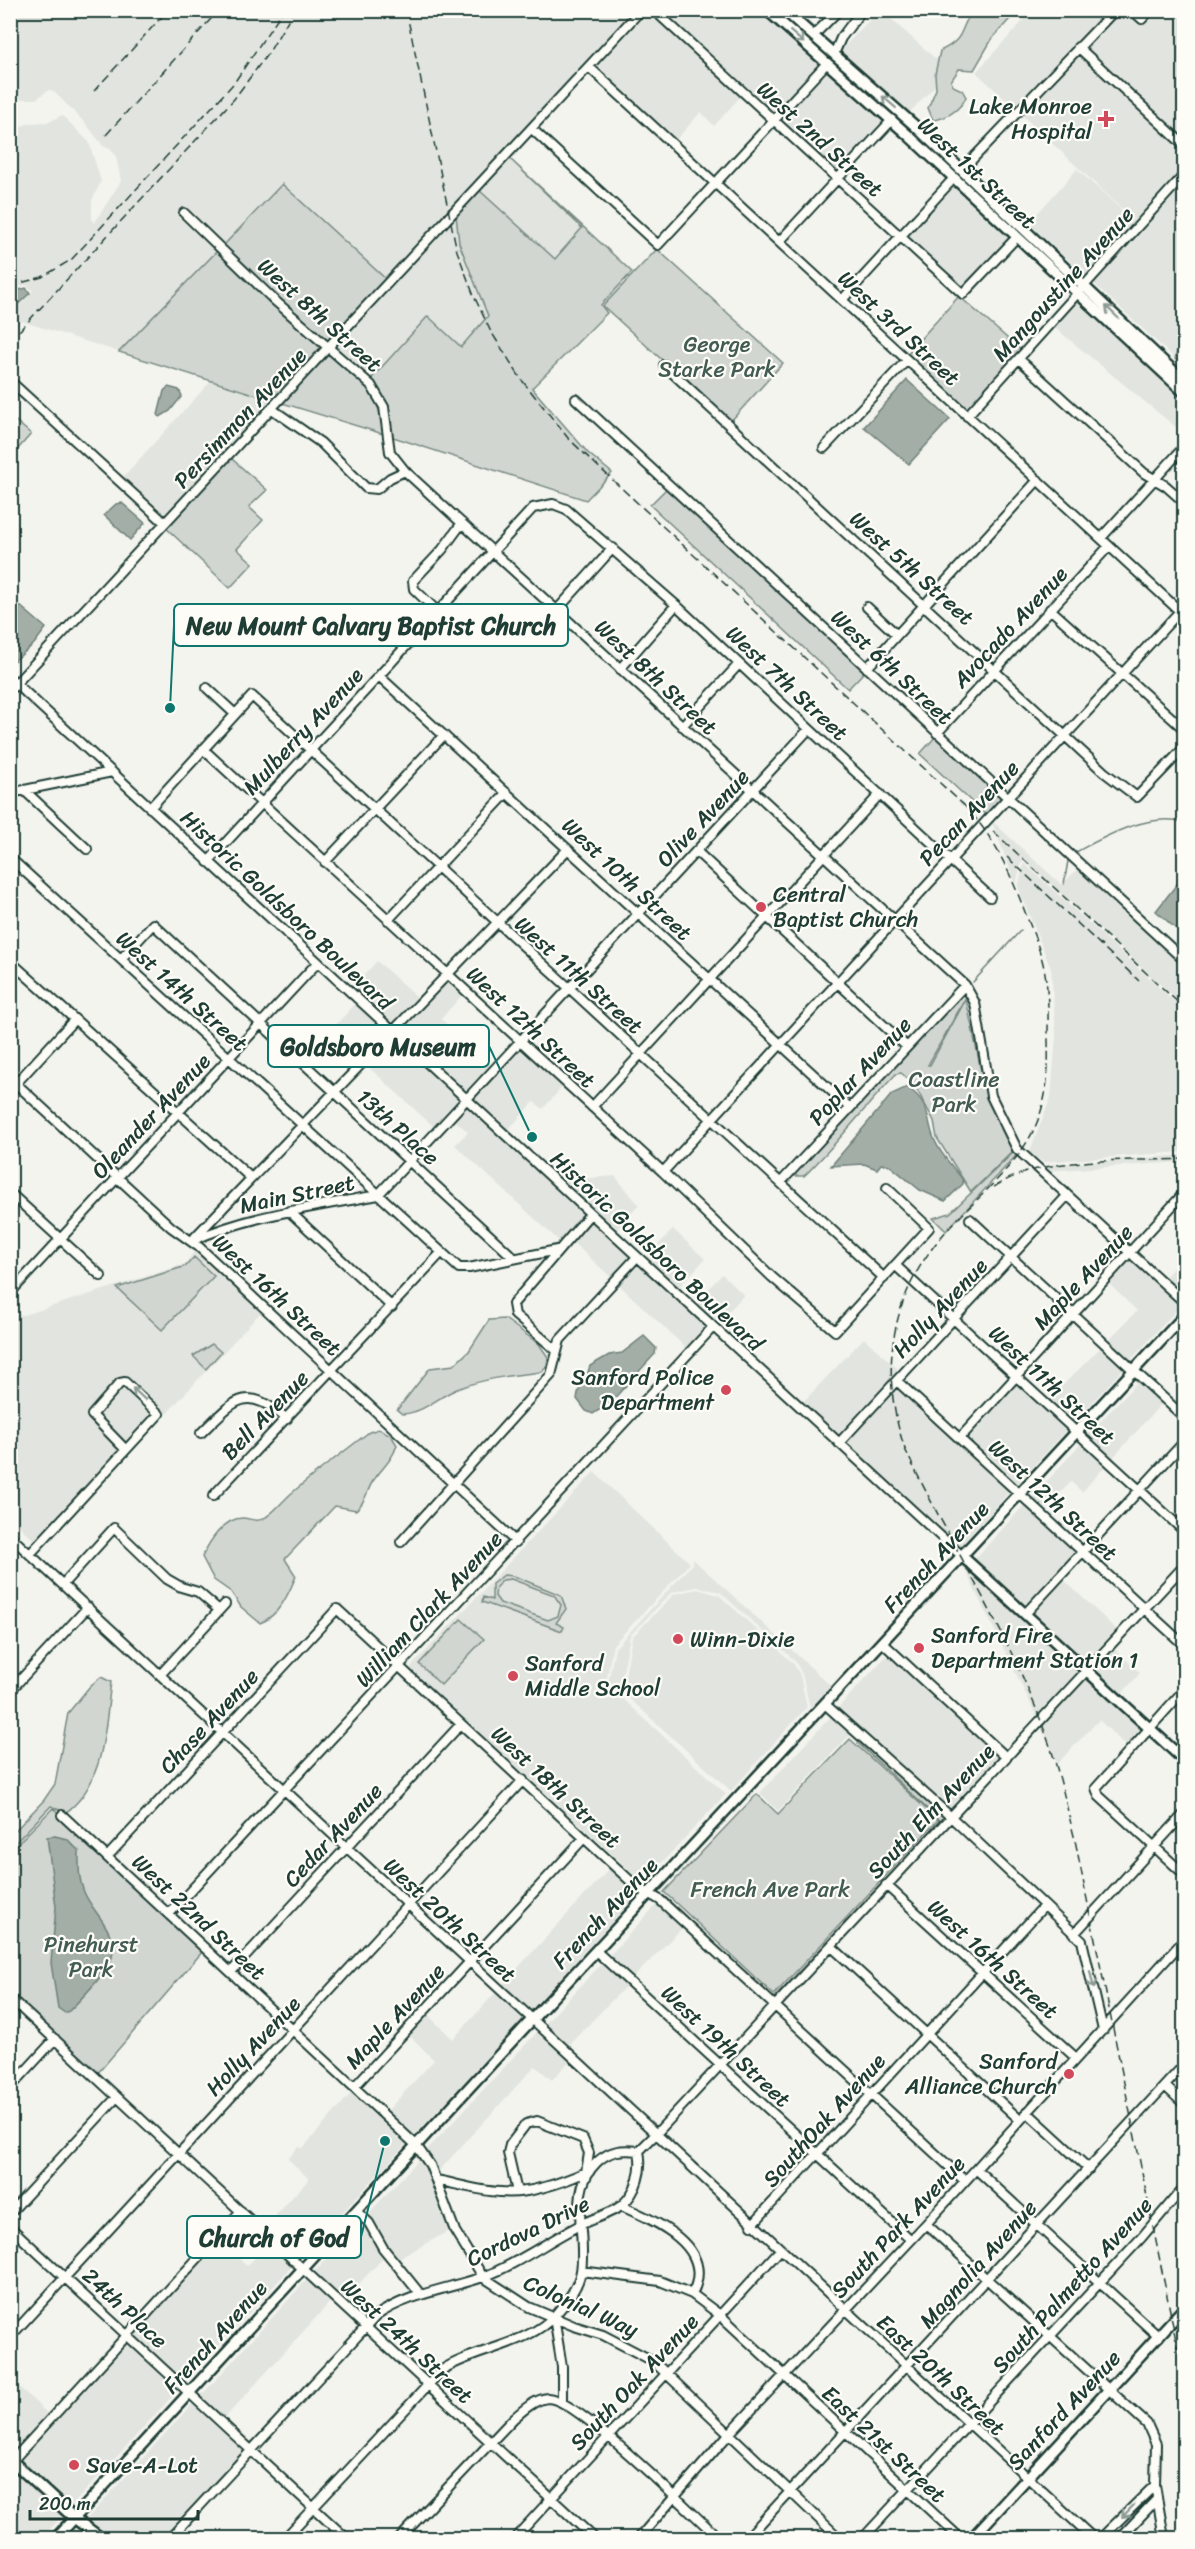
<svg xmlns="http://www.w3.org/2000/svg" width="1195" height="2549" viewBox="0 0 1195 2549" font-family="Sriracha,sans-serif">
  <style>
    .built { fill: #e2e5df }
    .green { fill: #d1d6d1; stroke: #788a82; stroke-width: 1.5; fill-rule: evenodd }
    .water { fill: #a3aea7; stroke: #6e8179; stroke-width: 1.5 }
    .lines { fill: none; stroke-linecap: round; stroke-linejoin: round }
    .stream { stroke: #6e8179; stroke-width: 1.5 }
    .minor-casing { stroke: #1f3d34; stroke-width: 12 }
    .major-casing { stroke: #1f3d34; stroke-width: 14 }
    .minor { stroke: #fdfcf7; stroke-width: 8 }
    .major { stroke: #fdfcf7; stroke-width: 9 }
    .rail { stroke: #1f3d34; stroke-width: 1.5; stroke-dasharray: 9 4.5; stroke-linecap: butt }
    .oneway { stroke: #8e9c96 }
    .poi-dot { fill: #d1495b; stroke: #fdfcf7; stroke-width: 2 }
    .labels { text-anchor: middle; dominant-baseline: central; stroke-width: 4.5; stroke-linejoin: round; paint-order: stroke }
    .poi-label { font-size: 22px; fill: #1f3d34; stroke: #fdfcf7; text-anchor: start }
    .street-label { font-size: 22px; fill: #1f3d34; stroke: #fdfcf7 }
    .park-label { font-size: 22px; fill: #435c53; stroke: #fdfcf7 }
    .leader { fill: none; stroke: #0f766e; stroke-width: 2 }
    .callout-dot { fill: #0f766e; stroke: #fdfcf7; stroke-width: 2 }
    .callout { fill: #fdfcf7; stroke: #0f766e; stroke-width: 2 }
    .callout-label { font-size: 24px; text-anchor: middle; font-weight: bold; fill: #1f3d34 }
  </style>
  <rect width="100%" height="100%" fill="#f4f4ef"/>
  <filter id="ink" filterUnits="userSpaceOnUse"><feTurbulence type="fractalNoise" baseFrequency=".0167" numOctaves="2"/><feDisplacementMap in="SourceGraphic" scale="12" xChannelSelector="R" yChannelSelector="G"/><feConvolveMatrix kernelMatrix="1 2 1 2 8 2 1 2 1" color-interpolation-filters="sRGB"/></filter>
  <g filter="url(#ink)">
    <path class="built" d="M10,11H637L388,281L223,246L184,209L180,214L218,250L119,352L21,321L11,332V314L33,291L26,285L11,289V130L30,123L49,122L62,115L89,142L101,181L92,201V220L94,223L121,181L116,157L111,150L103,146L86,124L53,91L49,90L36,99H19L11,108Z
      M645,11H649L741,96L714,126L701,112L675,141L593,66Z
      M659,11H757L820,66L773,117Z
      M878,11H882L937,60L936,85L908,114L840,51Z
      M1032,11H1184V167L1135,221L976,72Z
      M824,70L884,124L837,174L777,121Z
      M509,158L582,227L555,259L479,190Z
      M1077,169L1136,223L1088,278L1028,224Z
      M1184,179V341L1178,347L1175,359L1092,282Z
      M954,187L1011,239L963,290L906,237Z
      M456,215L459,243L488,316L461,347L427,317L371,379L336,347Z
      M1078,300L1184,398V434L1054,327Z
      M211,381L276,401L165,519L121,479Z
      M991,820L1062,885L1079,867L1184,965V1006L1025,861L1021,863L1016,885Z
      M1024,863L1184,1010V1152L1043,1162L1029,1153L1051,1097L1056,1035L1051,969L1018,887Z
      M377,961L418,998L391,1026L351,989Z
      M448,979L463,994L441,1019L494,1067L467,1096L395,1030Z
      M356,1003L386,1031L360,1059L330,1031Z
      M391,1035L463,1101L436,1129L364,1063Z
      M520,1047L563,1086L543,1109L534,1102L506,1132L471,1100Z
      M467,1105L586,1214L560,1242L455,1145L468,1132L453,1119Z
      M1184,1155V1162L1045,1171L1031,1157L1043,1165Z
      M562,1163L579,1179L615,1176L639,1205L615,1232L552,1174Z
      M590,1218L633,1257L613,1279L570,1240Z
      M673,1229L705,1259L677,1289L645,1259Z
      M195,1250L261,1312L42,1548L11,1518L10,1314L24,1315L185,1264Z
      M1131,1256L1182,1304L1129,1362L1107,1341L1137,1311L1107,1282Z
      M1184,1256V1297L1164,1278Z
      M637,1261L709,1327L688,1350L617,1283Z
      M722,1274L744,1295L716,1325L694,1305Z
      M864,1338L901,1372L839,1439L801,1404Z
      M1102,1346L1125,1367L1072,1424L1047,1401Z
      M1016,1380L1068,1429L1016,1485L964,1437Z
      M1139,1380L1163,1402L1111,1460L1086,1437Z
      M897,1385L1011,1490L959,1548L843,1443Z
      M1082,1442L1107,1464L1082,1492L1071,1482L1043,1511L1031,1499Z
      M594,1472L690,1563L613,1645L606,1683L726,1794L643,1883L410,1668Z
      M1026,1503L1079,1552L1025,1610L973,1561Z
      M693,1559L831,1686L766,1756L810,1708L802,1674L795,1661L720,1592L697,1587L672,1592L630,1636L619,1692L608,1682L615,1648L692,1564Z
      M969,1566L1083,1671L1038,1719L965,1570Z
      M1062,1578L1119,1632L1088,1666L1029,1613Z
      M697,1589L719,1595L793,1663L800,1675L807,1707L731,1791L622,1692L632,1637L674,1594Z
      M1113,1647L1140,1673L1120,1696L1092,1670Z
      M889,1653L1002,1758L951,1813L836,1710Z
      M1087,1675L1146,1729L1128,1748L1099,1720L1057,1764L1041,1725Z
      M832,1715L861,1741L858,1743L851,1736L848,1737L778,1811L760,1793Z
      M611,1867L640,1892L528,2013L500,1987Z
      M658,1903L684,1926L632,1979L608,1957Z
      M603,1962L628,1984L566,2048L543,2026Z
      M496,1992L524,2018L413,2137L386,2112L434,2060L407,2033L426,2013L453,2039Z
      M538,2031L570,2061L552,2080L535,2066L437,2173L425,2152Z
      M353,2091L408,2142L298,2260L264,2228L309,2179L288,2159L298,2147L303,2148Z
      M421,2157L451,2230L398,2259L366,2216Z
      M362,2221L385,2256L343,2301L313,2273Z
      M219,2239L247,2266L270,2242L294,2264L184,2384L132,2335Z
      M308,2278L332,2300L223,2420L199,2398Z
      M127,2340L179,2389L69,2509L16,2460Z
      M10,2378L50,2416L12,2456L10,2455Z
      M194,2402L247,2451L166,2538H105L84,2522Z
      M10,2464L64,2514L42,2538H11Z"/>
    <path class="green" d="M973,10L1017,11L992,39L974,70L959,69L951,81L953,86L962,90L966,97C961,109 946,119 933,120L928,108L936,89L935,74L940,51C967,38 958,30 973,10Z
      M509,158L632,272L601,305L607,313L532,388L588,453L612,473L586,500L390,436C385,390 375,384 343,354L371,379L428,316L461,347L488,316L459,243L456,215L479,190L555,259L582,228Z
      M282,184L388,281L331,343L275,296L223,246Z
      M657,249L783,363L730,422L603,306Z
      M218,250L327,348L276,401L119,352Z
      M959,296L1023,352L967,411L906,355Z
      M1184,341V368L1175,359L1178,347Z
      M331,352C360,378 381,392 383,434L282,403Z
      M10,416L31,434L11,457H10Z
      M231,458L267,490L249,507L263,520L237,549L253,563L230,588L165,527Z
      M667,488L865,671L848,689L650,505Z
      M936,736L1004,798L987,816L920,754Z
      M964,990L972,1004L981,1060L969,999L966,997L928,1065H930L966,999L986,1094L1013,1151L971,1192L937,1138L934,1121L917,1090L925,1074L917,1086L901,1073L896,1074C865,1107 837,1144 804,1176H792Z
      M1015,1151L1017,1153L1015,1157L946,1231L933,1218L950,1213Z
      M194,1257L214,1276L162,1330L117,1288L186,1266Z
      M505,1319L539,1344L548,1357L547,1366L542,1372C514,1375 486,1378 460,1388C439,1395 425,1413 402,1414L397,1410L430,1368L454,1365L469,1351L489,1320Z
      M212,1344L221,1352L206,1369L193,1356Z
      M379,1429L391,1435L397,1445C392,1461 382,1468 373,1481C366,1492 366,1502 356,1510L335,1506L285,1559L296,1576C289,1593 279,1616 260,1623L241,1607L231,1592L214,1580L202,1557C209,1542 224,1517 244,1518C252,1519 257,1523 266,1517C276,1511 284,1499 293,1492C317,1471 344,1452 369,1432Z
      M504,1575L514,1576L561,1595L566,1609L556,1623L564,1627L562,1631L482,1602L483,1597L492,1600V1584ZM511,1579L554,1595L561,1605L558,1616L548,1620L500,1603L495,1596L496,1587L503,1580Z
      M461,1619L484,1639L441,1685L419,1664Z
      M101,1677L111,1682C105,1727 105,1785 65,1813L51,1806L11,1847L10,1836L44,1800L55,1784L68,1713L90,1686Z
      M850,1739L938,1820L774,1995L664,1892L757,1794L778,1814Z
      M861,1741L946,1818L775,2001L663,1898L664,1896L772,1997H775L940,1821L858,1743Z
      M53,1808L203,1951L97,2074L11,1994L10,1851Z"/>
    <path class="water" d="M26,288L30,293L11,311V292Z
      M907,380L950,419L909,464L864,427Z
      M168,387L179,390L182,396L170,411L160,417L158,415L164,391Z
      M122,503L145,523L130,540L104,515L116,504Z
      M19,605L46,628L34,644L13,662L10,660L11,610Z
      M1184,875V919L1176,929L1156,911Z
      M907,1087C933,1105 925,1119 935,1141C941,1155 954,1168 963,1180V1184L945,1201L920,1190L889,1165L881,1164L877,1169L864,1164L831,1166L892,1094Z
      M644,1336L656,1348L655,1354L610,1403L593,1414L586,1411L577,1399C579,1380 587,1381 590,1366L609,1355L622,1353Z
      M55,1836L67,1839L79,1851C79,1866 78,1878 84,1892C93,1914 117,1929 112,1957C109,1971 80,2000 69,2011L65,2013L58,2008L51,1963L56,1907L47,1837Z"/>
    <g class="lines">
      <path class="stream" d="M1076,852C1106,836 1149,812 1184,822
        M1064,884L1068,861
        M973,982L1021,930"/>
      <g class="minor-casing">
        <path id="minor" d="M654,10L963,294L1017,237
          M1132,10L1142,19L1150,10
          M813,36L839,10
          M1078,47L1184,145
          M834,54L841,38L862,10
          M589,67L1184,615
          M532,129L658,245L827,63
          M962,170L1115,10
          M184,213L273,299L371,385L384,407L390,452L405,471L965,985L975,1003L991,1096L1017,1149L1184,1302
          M779,242L892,120
          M842,300L954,178
          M1020,360L1144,473L1166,486L1184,502
          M664,365L1104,772L1137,797L1184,748
          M10,381L165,523
          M576,399L1184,960
          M272,409L321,443L366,488L377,489L390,478L405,471
          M967,416L1184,175
          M824,448L907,360
          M1101,538L1184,447
          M867,607L897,635
          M1050,609L1184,729
          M557,610L613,548
          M438,612L414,589L413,581L442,550L462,523
          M867,668L1038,480
          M620,669L676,605
          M379,676L850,1108
          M10,678L963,1557
          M207,688L235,714
          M10,690L641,10
          M682,726L739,664
          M937,733L1109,546
          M203,749L663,1172L772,1277L835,1331L929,1228L887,1188
          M24,790L87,849
          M10,793L112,772
          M150,808L252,696L884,1278
          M696,851L907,1047
          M10,858L459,1268H469L557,1250
          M208,862L533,508L553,504L566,509L676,605L990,897
          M325,862L444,735
          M388,920L507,793
          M121,959L153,924L514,1258
          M10,961L251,1178
          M10,1078L171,1227L199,1247L516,1542
          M10,1090L74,1020
          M592,1107L880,794
          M663,1172L1180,611
          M781,1182L965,985
          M10,1193L101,1276
          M289,1211L392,1307
          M970,1219L1184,1417
          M195,1237L568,849
          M191,1241C250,1215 314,1207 378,1195L809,729
          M895,1265L1184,1531
          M10,1293L318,962
          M557,1351L515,1315L513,1304L590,1214
          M897,1381L1184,1645
          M201,1433C236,1399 245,1384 287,1419
          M960,1438L1184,1193
          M839,1443L1067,1196
          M213,1496L441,1253
          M10,1536L1093,2538
          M401,1542L551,1375L560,1340L637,1257
          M30,1554L159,1414L125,1382L120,1383L92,1415L126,1450
          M63,1584L114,1528L167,1579L181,1587L198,1592L219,1610
          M1025,1614L1184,1442
          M883,1643L1006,1757
          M160,1675L225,1604
          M1184,1690L1096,1788L1099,1796L1184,1874
          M10,1691L88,1607
          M826,1705L951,1817L1082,1941L1103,2030
          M62,1815L416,2145L430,2165L455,2231L483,2277L529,2307L574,2326L603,2335L653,2361L839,2538
          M107,1857L337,1609L637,1887L660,1900L965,2181
          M886,1885L1076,2058
          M169,1914L713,1327
          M1074,1934L1184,1814
          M831,1946L1020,2120
          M596,1951L911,2240
          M231,1972L461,1724
          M10,1998L594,2538
          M355,2086L584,1838
          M1165,2086L1184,2104
          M10,2088L55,2039
          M1027,2112L1089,2169
          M976,2169L1159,2337
          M436,2180C457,2184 479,2191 500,2192C528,2195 561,2183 586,2172L589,2153L583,2139L537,2121L526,2124L510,2145L508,2153L517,2192
          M621,2206C654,2220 717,2247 692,2294
          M356,2211L369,2223L383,2248L421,2295
          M10,2213L117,2097
          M926,2224L1147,2424L1156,2444L1155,2485L1164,2538
          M752,2225L1044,1906
          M10,2227L346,2538
          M581,2271L660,2281L692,2294L720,2315L960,2538
          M1180,2313L1184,2334
          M554,2317L562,2367V2402
          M10,2337L523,1780
          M12,2461L241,2211
          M170,2538L376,2316C407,2294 448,2289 483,2277C518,2264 548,2241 580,2225C593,2218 611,2214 622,2205C637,2192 643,2170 639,2151
          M285,2538L442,2370C474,2349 530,2345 556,2314C567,2301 578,2288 581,2271C587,2235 567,2190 597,2162C610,2150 622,2149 639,2151L655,2135L1184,1566
          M400,2538L513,2419C522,2411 535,2399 548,2398C577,2398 692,2514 719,2538
          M515,2538L780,2250
          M639,2538L729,2434L926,2224L1184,1940
          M747,2538L1184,2065
          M863,2538L1142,2237L1184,2187
          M1101,2538L1155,2485
          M1120,2538L1156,2500"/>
      </g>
      <g class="major-casing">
        <path id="major" d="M767,10L908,135L1184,392
          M784,10L914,125L1184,381
          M963,1557L1184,1760
          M10,2459L74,2518L101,2538
          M56,2538L488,2067L1184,1316
          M972,2538L1184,2308"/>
      </g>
      <use href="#minor" class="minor"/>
      <use href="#major" class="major"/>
      <path class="rail" d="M406,10L457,251L474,296L490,330L521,379L568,438L590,459L968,809
        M94,91L168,10
        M106,135L219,10
        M10,286L42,277L71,260L234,83L283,10
        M10,341L234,99L269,52L294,10
        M962,803C994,836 1009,870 1025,912C1032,930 1040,949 1044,968C1049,992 1048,1016 1048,1041C1049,1076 1047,1110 1027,1142C1005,1177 969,1205 942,1236C889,1298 879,1374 905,1449C950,1545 1011,1635 1046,1735C1059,1769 1066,1805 1075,1840L1184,2380
        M993,831L1184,1008
        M1007,857L1139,981
        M994,1187C1045,1154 1126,1162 1184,1159"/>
    </g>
    <defs><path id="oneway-shaft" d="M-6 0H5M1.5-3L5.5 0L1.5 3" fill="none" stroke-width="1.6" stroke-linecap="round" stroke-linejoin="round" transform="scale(1.5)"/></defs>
    <g class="oneway">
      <use href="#oneway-shaft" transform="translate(797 37) rotate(41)"/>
      <use href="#oneway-shaft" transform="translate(889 102) rotate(-139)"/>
      <use href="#oneway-shaft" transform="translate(1112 312) rotate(-136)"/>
      <use href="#oneway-shaft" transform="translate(139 1394) rotate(-137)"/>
      <use href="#oneway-shaft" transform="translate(1092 1980) rotate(77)"/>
      <use href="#oneway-shaft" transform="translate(1128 2511) rotate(134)"/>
    </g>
  </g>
  <g class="poi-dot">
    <path d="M1103 110h6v6h6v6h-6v6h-6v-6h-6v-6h6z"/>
    <circle cx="761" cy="907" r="6"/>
    <circle cx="726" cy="1390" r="6"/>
    <circle cx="678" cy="1639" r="6"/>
    <circle cx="919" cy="1648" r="6"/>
    <circle cx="513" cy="1676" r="6"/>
    <circle cx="1069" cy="2074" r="6"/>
    <circle cx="74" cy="2465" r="6"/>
  </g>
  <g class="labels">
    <g class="poi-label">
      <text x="1092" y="106" text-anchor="end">Lake Monroe<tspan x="1092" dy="25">Hospital</tspan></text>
      <text x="773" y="894">Central<tspan x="773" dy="25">Baptist Church</tspan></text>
      <text x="714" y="1377" text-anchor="end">Sanford Police<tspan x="714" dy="25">Department</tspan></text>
      <text x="931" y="1635">Sanford Fire<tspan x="931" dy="25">Department Station 1</tspan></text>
      <text x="690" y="1639">Winn-Dixie</text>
      <text x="525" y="1663">Sanford<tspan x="525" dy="25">Middle School</tspan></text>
      <text x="1057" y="2061" text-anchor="end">Sanford<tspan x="1057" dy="25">Alliance Church</tspan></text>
      <text x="86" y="2465">Save-A-Lot</text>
    </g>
    <g class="street-label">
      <text transform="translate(820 139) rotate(42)">West 2nd Street</text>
      <text transform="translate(977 173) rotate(43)">West 1st Street</text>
      <text transform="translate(1063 284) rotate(-48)">Mangoustine Avenue</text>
      <text transform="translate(320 315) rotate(42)">West 8th Street</text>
      <text transform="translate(899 328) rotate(43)">West 3rd Street</text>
      <text transform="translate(240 418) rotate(-47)">Persimmon Avenue</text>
      <text transform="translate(912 568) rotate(42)">West 5th Street</text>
      <text transform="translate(1010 627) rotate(-47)">Avocado Avenue</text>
      <text transform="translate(892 667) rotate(43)">West 6th Street</text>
      <text transform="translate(656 677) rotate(43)">West 8th Street</text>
      <text transform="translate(787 683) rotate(43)">West 7th Street</text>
      <text transform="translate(303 731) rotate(-47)">Mulberry Avenue</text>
      <text transform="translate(969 813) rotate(-47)">Pecan Avenue</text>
      <text transform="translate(703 818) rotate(-47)">Olive Avenue</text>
      <text transform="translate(627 879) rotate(43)">West 10th Street</text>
      <text transform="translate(287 910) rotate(43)">Historic Goldsboro Boulevard</text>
      <text transform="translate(579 975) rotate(42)">West 11th Street</text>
      <text transform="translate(182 991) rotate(42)">West 14th Street</text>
      <text transform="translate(531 1027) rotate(43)">West 12th Street</text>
      <text transform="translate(860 1071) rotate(-47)">Poplar Avenue</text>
      <text transform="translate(151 1116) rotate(-47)">Oleander Avenue</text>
      <text transform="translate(398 1127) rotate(42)">13th Place</text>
      <text transform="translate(297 1194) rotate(-12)">Main Street</text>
      <text transform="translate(657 1251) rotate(43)">Historic Goldsboro Boulevard</text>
      <text transform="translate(1083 1277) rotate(-47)">Maple Avenue</text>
      <text transform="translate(277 1295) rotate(43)">West 16th Street</text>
      <text transform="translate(940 1308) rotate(-47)">Holly Avenue</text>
      <text transform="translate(1052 1385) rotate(43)">West 11th Street</text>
      <text transform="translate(265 1415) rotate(-46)">Bell Avenue</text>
      <text transform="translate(1053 1500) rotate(43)">West 12th Street</text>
      <text transform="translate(936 1557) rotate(-47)">French Avenue</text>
      <text transform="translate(429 1609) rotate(-47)">William Clark Avenue</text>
      <text transform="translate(209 1721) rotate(-47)">Chase Avenue</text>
      <text transform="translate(556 1787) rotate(43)">West 18th Street</text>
      <text transform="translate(931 1811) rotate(-47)">South Elm Avenue</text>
      <text transform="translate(333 1835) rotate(-47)">Cedar Avenue</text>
      <text transform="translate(605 1913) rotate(-47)">French Avenue</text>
      <text transform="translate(199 1917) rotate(43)">West 22nd Street</text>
      <text transform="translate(450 1920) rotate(43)">West 20th Street</text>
      <text transform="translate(993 1959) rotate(42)">West 16th Street</text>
      <text transform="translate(395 2016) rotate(-47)">Maple Avenue</text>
      <text transform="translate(253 2046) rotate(-47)">Holly Avenue</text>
      <text transform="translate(726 2046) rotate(43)">West 19th Street</text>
      <text transform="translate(824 2120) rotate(-48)">SouthOak Avenue</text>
      <text transform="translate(898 2227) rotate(-47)">South Park Avenue</text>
      <text transform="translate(528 2231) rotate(-26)">Cordova Drive</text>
      <text transform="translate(978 2264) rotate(-48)">Magnolia Avenue</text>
      <text transform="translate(1072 2285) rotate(-48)">South Palmetto Avenue</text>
      <text transform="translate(581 2306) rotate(24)">Colonial Way</text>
      <text transform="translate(125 2308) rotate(43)">24th Place</text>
      <text transform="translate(215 2337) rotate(-48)">French Avenue</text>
      <text transform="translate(407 2341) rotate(43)">West 24th Street</text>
      <text transform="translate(941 2375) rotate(43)">East 20th Street</text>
      <text transform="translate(634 2382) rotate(-47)">South Oak Avenue</text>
      <text transform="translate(1064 2410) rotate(-47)">Sanford Avenue</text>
      <text transform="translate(884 2444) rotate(43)">East 21st Street</text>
    </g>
    <g class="park-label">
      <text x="717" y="344">George<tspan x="717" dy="25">Starke Park</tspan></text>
      <text x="954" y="1079">Coastline<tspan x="954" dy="25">Park</tspan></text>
      <text x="770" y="1889">French Ave Park</text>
      <text x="91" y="1944">Pinehurst<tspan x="91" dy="25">Park</tspan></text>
    </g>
  </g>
  <path class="leader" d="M170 708L174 625M532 1137L489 1046M385 2141L361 2237"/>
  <g class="callout-dot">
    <circle cx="170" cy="708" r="6"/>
    <circle cx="532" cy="1137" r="6"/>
    <circle cx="385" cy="2141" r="6"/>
  </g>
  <g class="callout">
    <rect x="174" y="604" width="394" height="42" rx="6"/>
    <rect x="268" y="1025" width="221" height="42" rx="6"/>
    <rect x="187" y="2216" width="174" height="42" rx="6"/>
  </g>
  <g class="callout-label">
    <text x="371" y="634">New Mount Calvary Baptist Church</text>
    <text x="378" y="1055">Goldsboro Museum</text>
    <text x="274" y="2246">Church of God</text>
  </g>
  <rect width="1195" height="2549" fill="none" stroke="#fdfcf7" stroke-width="36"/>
  <rect x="18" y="18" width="1159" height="2513" fill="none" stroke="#1f3d34" stroke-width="2" filter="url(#ink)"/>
  <path d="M30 2510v9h168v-9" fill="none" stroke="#1f3d34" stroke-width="3"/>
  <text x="39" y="2510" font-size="18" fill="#1f3d34" stroke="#fdfcf7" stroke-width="4.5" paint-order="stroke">200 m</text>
</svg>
